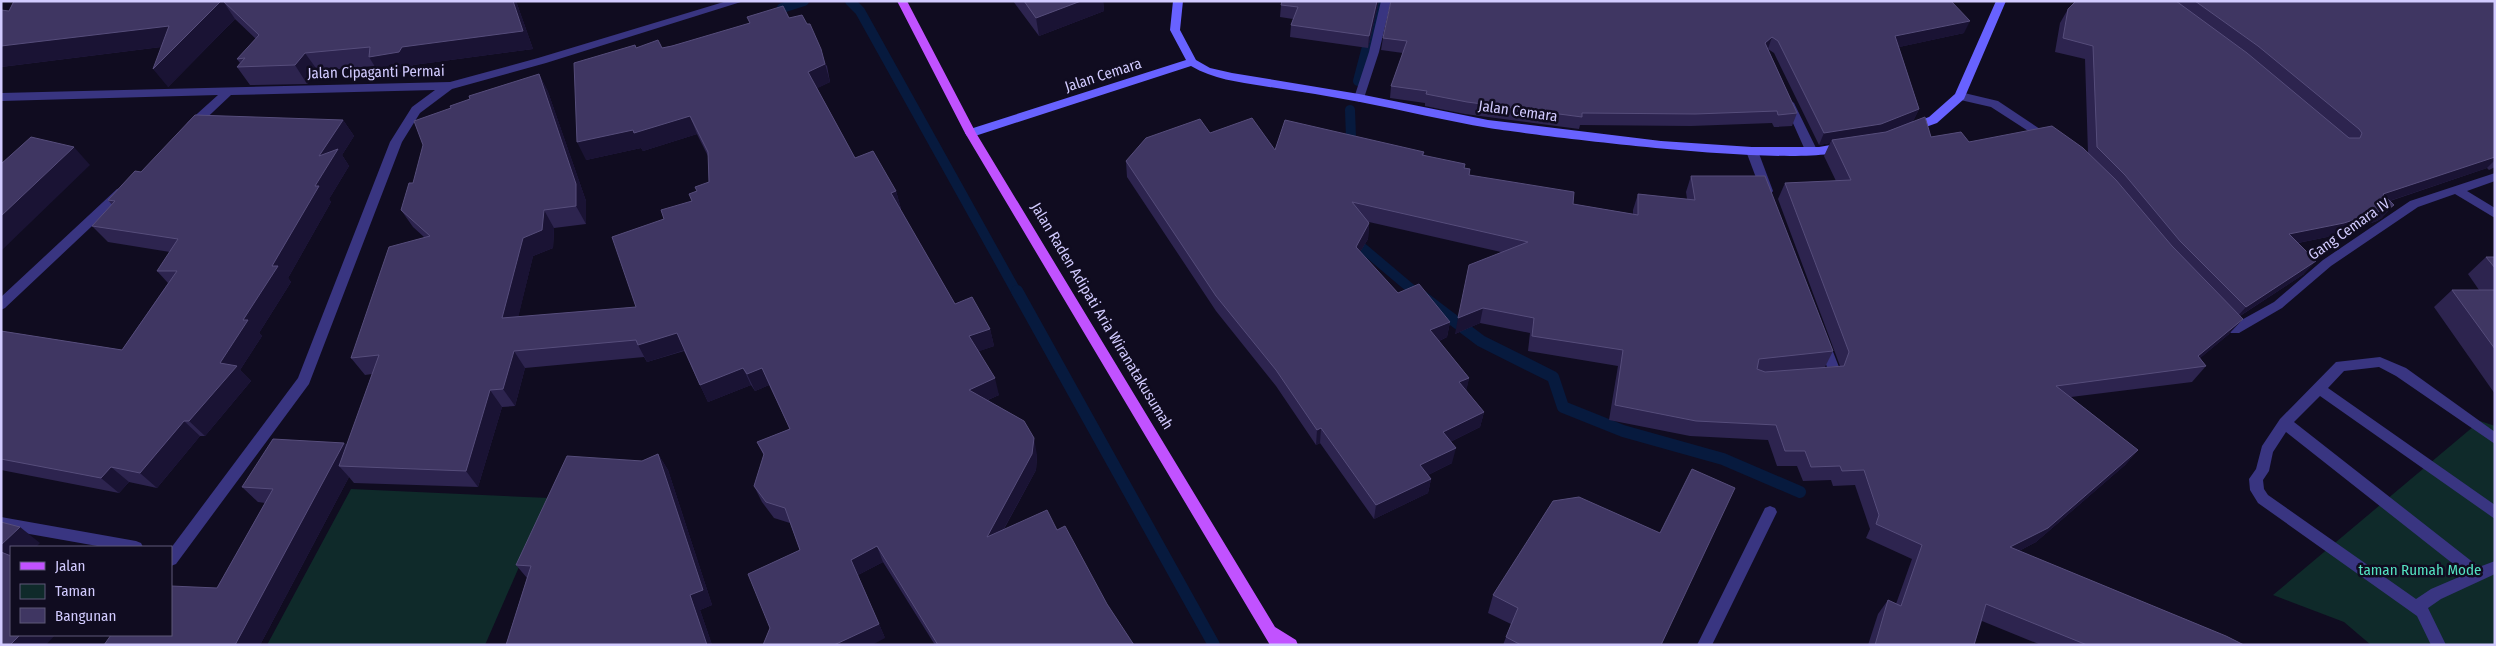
<svg xmlns="http://www.w3.org/2000/svg" width="2496" height="646" viewBox="0 0 2496 646" font-family="'Fira Sans Condensed',sans-serif">
  <style>
    .green { fill: #0f2a2a }
    .lines { fill: none; stroke-linecap: round; stroke-linejoin: round }
    .stream-far1 { stroke: #071a3e; stroke-width: 10 }
    .stream { stroke: #071a3e; stroke-width: 12 }
    .lane { fill: #393581; fill-rule: evenodd }
    .street { fill: #393581; fill-rule: evenodd }
    .secondary { fill: #6862ff; fill-rule: evenodd }
    .primary { fill: #c152ff; fill-rule: evenodd }
    .wall { fill: #2d244f }
    .shaded-wall { fill: #1a1334 }
    .building { fill: #3f3662; stroke: #564d7b }
    .labels { text-anchor: middle; dominant-baseline: central; stroke-width: 5; stroke-linejoin: round; paint-order: stroke }
    .street-label { font-size: 15px; fill: #d2cbff; stroke: #100c20 }
    .park-label { font-size: 15px; fill: #54e2c1; stroke: #100c20 }
  </style>
  <rect width="100%" height="100%" fill="#100c20"/>
  <path class="green" d="M2480,421L2495,426V645H2371L2344,622L2273,595Z
    M351,489L549,498L485,645H267Z"/>
  <g class="lines">
    <path class="stream-far1" d="M850,1L860,11L1017,293
      M782,8L804,1
      M1358,81L1379,1
      M1348,149L1351,137L1350,110
      M1352,239L1416,293"/>
    <path class="stream" d="M1017,291L1214,645
      M1415,291L1481,341L1553,377L1563,407L1623,431L1723,459L1800,492"/>
    <path class="lane" d="M2380,357L2406,368L2495,432V444L2396,376L2379,367L2344,371L2328,388L2495,505V519L2320,396L2294,422L2479,567L2495,561V574L2441,599L2428,608L2446,645H2431L2417,616L2258,503L2250,490L2249,479L2256,469L2262,446L2280,419L2336,362ZM2286,432L2466,574L2431,589L2416,599L2268,495L2264,489L2263,480L2269,471L2273,452Z
      M1770,506L1775,508L1777,512L1712,645H1697L1765,508Z"/>
    <path class="street" d="M727,1H744L546,63L452,89L420,113L402,142L309,384L176,564L171,566V548L298,378L390,142L412,107L435,90L231,95L196,128L192,129L186,125L188,122L218,95L1,101V93L450,82L538,58Z
      M1381,1H1391L1379,52L1364,98L1359,102L1354,98L1369,52Z
      M1960,92L1998,101L2055,139L2049,143L2045,142L1991,107L1956,99L1955,96Z
      M1789,99L1794,103L1817,150L1815,153H1807L1805,150L1784,103Z
      M1752,147L1758,151L1773,191L1771,194L1767,195L1761,191L1746,151Z
      M2495,173V181L2467,191L2495,208V218L2455,194L2418,207L2331,266L2282,308L2239,333H2231L2216,318L2218,315L2222,313L2236,323L2274,302L2323,260L2410,201Z
      M121,188L127,192L125,195L5,308L1,310V297L117,189Z
      M1824,338L1828,339L1839,367L1835,379H1817L1816,375L1817,371L1826,370L1827,367L1818,343L1820,339Z
      M1,517L136,541L141,543L143,547H103L1,529Z"/>
    <path class="secondary" d="M1173,1H1183L1180,30L1196,60L1210,68L1232,73L1359,94L1488,120L1661,141L1752,147H1819L1842,143L1848,147C1828,173 1533,135 1489,128C1446,121 1403,110 1360,102C1328,96 1295,91 1263,86C1238,82 1213,79 1191,66L975,136H967L965,133L967,130L1186,60L1170,30Z
      M1996,1H2006L1964,99L1937,123L1912,132L1908,131L1906,128L1908,125L1929,117L1955,94Z"/>
    <path class="primary" d="M897,1H907L976,133L1275,627L1296,640L1298,645H1270L965,133Z"/>
  </g>
  <path class="wall" d="M14,1H516L533,49L413,65L410,70L380,75L374,66L318,71L307,84L250,85L237,67L240,63L237,59L256,39L235,19L168,87L161,47L1,67L9,11Z
    M1013,1H1103L1104,11L1039,36Z
    M1379,1L1368,48L1290,37L1291,25L1293,19L1280,17L1281,5Z
    M2076,1H2495V167L2489,170L2487,168L2390,201L2382,218L2377,221L2332,236L2298,243L2304,274L2240,316L2229,334L2200,358L2206,366L2192,382L2071,397L2138,450L2125,465L2036,542L2019,551L2244,645H2041L1982,621L1974,645H1868L1878,614L1888,600L1896,604L1912,559L1866,538L1870,529L1855,485L1833,486L1831,480L1803,481L1797,466H1777L1768,440L1690,436L1609,420L1618,366L1528,351L1530,333L1480,323L1455,334L1501,252L1369,222L1368,239L1360,252L1398,293L1450,322L1447,337L1439,341L1469,378L1466,390L1484,412L1480,427L1450,442L1452,463L1428,475L1431,479L1428,493L1374,519L1320,443L1316,445L1276,386L1216,311L1127,177L1126,161L1210,133L1275,150L1424,152V155L1465,168L1469,175L1573,204L1633,214V210L1638,194L1687,199L1686,192L1691,176L1833,351L1825,367L1840,366L1778,199L1785,183L1836,181L1824,156L1830,143L1819,145L1774,53L1768,49L1797,113L1792,126L1774,127L1772,123L1691,126L1580,125L1579,129L1465,114L1425,106V103L1390,98L1391,86L1403,53L1381,50L1383,38L1964,33L1899,47L1919,109L1913,121L1931,137L1969,142L2088,153L2085,59L2055,52L2060,23L2068,9Z
    M789,18L827,66L830,82L817,88L855,158L896,191L901,209H900L955,304L990,329L994,346L979,351L999,395L988,400L1037,455L1036,470L1004,529L1057,530L1134,645H935L883,562L858,575L885,638L800,550L790,523L774,518L762,502L754,486L764,456L757,442L790,429L769,385L755,391L751,385L708,402L684,351L647,362L644,357L525,368L515,406L502,407L478,487L354,483L349,477L260,645H104L217,588L265,503L258,502L242,487L344,443L347,446L372,374L365,375L351,358L424,237L413,227L401,210L413,183L451,108L539,74L548,92L586,201V224L554,228L553,248L533,256L518,317L636,307L664,219L692,201L697,192L709,182L708,156L697,134L643,151L641,148L586,160L637,48H662Z
    M343,120L354,136L342,155L349,166L329,199L331,202L288,278L291,282L259,333L262,336L240,370L251,381L205,436H200L157,488L129,482L119,493L1,470V331L122,350L168,283L157,271L170,252L108,242L92,226L112,205L108,200L141,172Z
    M2486,257H2495V394L2434,307L2452,290H2479L2468,274Z
    M658,454L668,470L712,605L700,610L712,645H506L527,578L516,565L642,461Z
    M1493,595L1661,645H1503L1511,624L1488,613Z"/>
  <path class="shaded-wall" d="M221,1H223L235,19L168,87L153,69L177,45L1,67V46Z
    M513,1H516L533,49L413,65L410,70L380,75L369,57L402,47Z
    M1081,1H1103L1104,11L1039,36L1036,18Z
    M1377,1H1379L1368,48L1369,36Z
    M1970,21L1964,33L1890,49L1895,36Z
    M1772,37L1768,49L1765,43Z
    M821,49L830,82L814,90L808,72Z
    M305,53L318,71L307,84L295,65Z
    M539,74L548,92L586,201V224L576,206Z
    M1919,109L1913,121L1876,136L1832,140L1830,143L1819,145L1824,133Z
    M690,116L697,134L643,151L641,148L586,160L577,142Z
    M343,120L354,136L342,155L349,166L329,199L331,202L288,278L291,282L259,333L262,336L240,370L251,381L205,436L189,421L315,186L319,156Z
    M74,147L90,165L1,251V216Z
    M2495,157V160L2487,168L2371,207L2383,194Z
    M896,191L901,209L896,211L891,193Z
    M2394,205L2382,218L2377,221L2332,236L2277,247L2289,234Z
    M544,210L554,228L553,248L533,256L514,335L502,318L523,238Z
    M1369,223L1368,239L1354,262L1356,247Z
    M2316,261L2304,274L2235,319L2246,307Z
    M1483,308L1480,323L1455,334L1458,318Z
    M2243,319L2229,334L2187,369L2198,356Z
    M1450,322L1447,337L1428,346L1430,330Z
    M990,329L994,346L974,353L969,336Z
    M677,333L685,350L647,362L638,345Z
    M514,351L525,368L515,406L503,389Z
    M743,368L751,385L708,402L700,385Z
    M762,368L769,385L755,391L747,374Z
    M995,378L999,395L974,406L969,390Z
    M1469,378L1466,393L1459,382Z
    M490,390L502,407L478,487L466,471Z
    M1484,412L1480,427L1440,447L1443,432Z
    M184,421L200,436L157,488L140,473Z
    M1321,428L1320,443L1316,445L1317,430Z
    M1034,438L1037,455L1036,470L991,552L987,537Z
    M344,443L358,459L339,466L349,477L260,645H235Z
    M1456,448L1452,463L1418,480L1420,465Z
    M2138,450L2125,465L2036,542L1998,562L2010,547Z
    M658,454L668,470L712,605L700,610L712,645H707L690,595Z
    M111,467L129,482L119,493L101,478Z
    M1431,479L1428,493L1374,519L1376,505Z
    M20,527L40,543L36,547H11V561L1,554V545Z
    M877,546L883,562L858,575L885,638L872,645H834L851,560Z
    M20,635H55L46,645H10Z"/>
  <path class="building" d="M14,1H221L153,69L169,26L1,46V10L9,11Z
    M223,1H513L523,31L402,47L399,52L369,57L370,47L305,53L295,65L237,67L245,58L237,59L259,35Z
    M1024,1H1081L1036,18Z
    M1282,1H1377L1369,36L1291,25L1298,7L1281,5Z
    M1391,1H1951L1970,21L1895,36L1919,109L1881,124L1824,133L1778,41L1772,37L1765,43L1797,113L1778,115L1777,111L1695,114L1582,113V117L1467,102L1426,94L1427,91L1391,86L1407,41L1383,38Z
    M2076,1H2176L2247,53L2349,138H2360L2362,133L2359,129L2258,46L2195,1H2495V157L2383,194L2394,205L2390,208L2344,223L2289,234L2316,261L2246,307L2180,241L2125,175L2097,147L2093,46L2063,38L2068,9Z
    M783,6L789,18L802,15L807,24H810L821,49L825,64L808,72L855,158L873,151L896,191L891,193L955,304L972,297L990,329L969,336L995,378L969,390L1024,421L1034,438L1032,454L987,537L1047,510L1057,530L1065,526L1107,604L1134,645H938L877,546L851,560L879,624L834,645H763L770,628L748,574L800,550L785,508L766,502L754,486L764,454L757,442L790,429L762,368L747,374L743,368L700,385L677,333L638,345L636,340L514,351L503,389L490,390L466,471L339,466L379,355L351,358L389,247L430,236L401,210L409,183H413L423,145L414,121L451,108L450,106L470,99L469,96L539,74L576,184V206L544,210L542,230L523,238L502,318L636,307L612,237L664,219L661,210L692,201L689,194L697,191L695,187L709,182L708,152L690,116L634,133L633,130L577,142L574,63L635,45L636,48L658,40L662,48L672,46L750,23L747,17Z
    M195,115L343,120L319,156L338,149L315,186H319L272,266H278L243,320H248L220,363L237,366L189,421H184L140,473L111,467L101,478L1,459V331L122,350L177,271H157L178,239L92,226L115,201L108,200L135,171L141,172Z
    M1925,117L1931,137L1961,132L1969,142L2052,126L2083,148L2116,180L2172,246L2243,319L2198,356L2206,366L2056,386L2138,450L2048,528L2010,547L2226,636L2244,645H2087L1986,604L1974,645H1875L1888,600L1901,606L1922,545L1876,524L1879,515L1864,470L1842,471L1840,466L1811,467L1805,451H1785L1776,425L1696,421L1615,405L1623,350L1532,336L1534,318L1483,308L1458,318L1469,265L1528,242L1352,202L1369,223L1356,247L1398,293L1419,284L1450,322L1430,330L1469,378L1459,382L1484,412L1443,432L1456,448L1420,465L1431,479L1376,505L1321,428L1317,430L1276,370L1216,296L1126,161L1146,138L1200,119L1210,133L1252,118L1275,150L1285,120L1424,152L1422,155L1465,164L1464,168L1470,169L1469,175L1574,192L1573,204L1638,215V194L1695,200L1691,176H1765L1833,351L1759,359L1757,369L1765,372L1844,366L1849,352L1785,183L1851,180L1832,140L1886,132Z
    M31,137L74,147L1,216V164Z
    M2486,257H2495V268Z
    M2452,290H2495V349Z
    M273,439L344,443L235,645H104L111,635H171V586L217,588L273,489L242,487Z
    M658,454L703,590L690,595L707,645H506L531,566L516,565L567,456L642,461Z
    M1692,469L1735,488L1661,645H1521L1506,637L1518,608L1493,595L1553,501L1579,497L1660,533Z
    M1,522L20,527L1,545Z
    M1,552L11,556V635H20L10,645H1Z"/>
  <g class="labels">
    <g class="street-label">
      <text transform="translate(376 72) rotate(-1)">Jalan Cipaganti Permai</text>
      <text transform="translate(1103 75) rotate(-18)">Jalan Cemara</text>
      <text transform="translate(1518 111) rotate(8)">Jalan Cemara</text>
      <text transform="translate(2349 229) rotate(-35)">Gang Cemara IV</text>
      <text transform="translate(1102 316) rotate(59)">Jalan Raden Adipati Aria Wiranatakusumah</text>
    </g>
    <g class="park-label">
      <text x="2420" y="570">taman Rumah Mode</text>
    </g>
  </g>
  <rect width="2496" height="646" fill="none" stroke="#d2cbff" stroke-width="5"/>
  <rect x="10" y="546" width="162" height="90" fill="#100c20" stroke="#5e5879"/>
  <rect x="20" y="562" width="25" height="8" fill="#c152ff" stroke="#5e5879"/>
  <text x="55" y="571" font-size="15" fill="#d2cbff">Jalan</text>
  <rect x="20" y="584" width="25" height="15" fill="#0f2a2a" stroke="#5e5879"/>
  <text x="55" y="596" font-size="15" fill="#d2cbff">Taman</text>
  <rect x="20" y="608" width="25" height="15" fill="#3f3662" stroke="#5e5879"/>
  <text x="55" y="621" font-size="15" fill="#d2cbff">Bangunan</text>
</svg>
